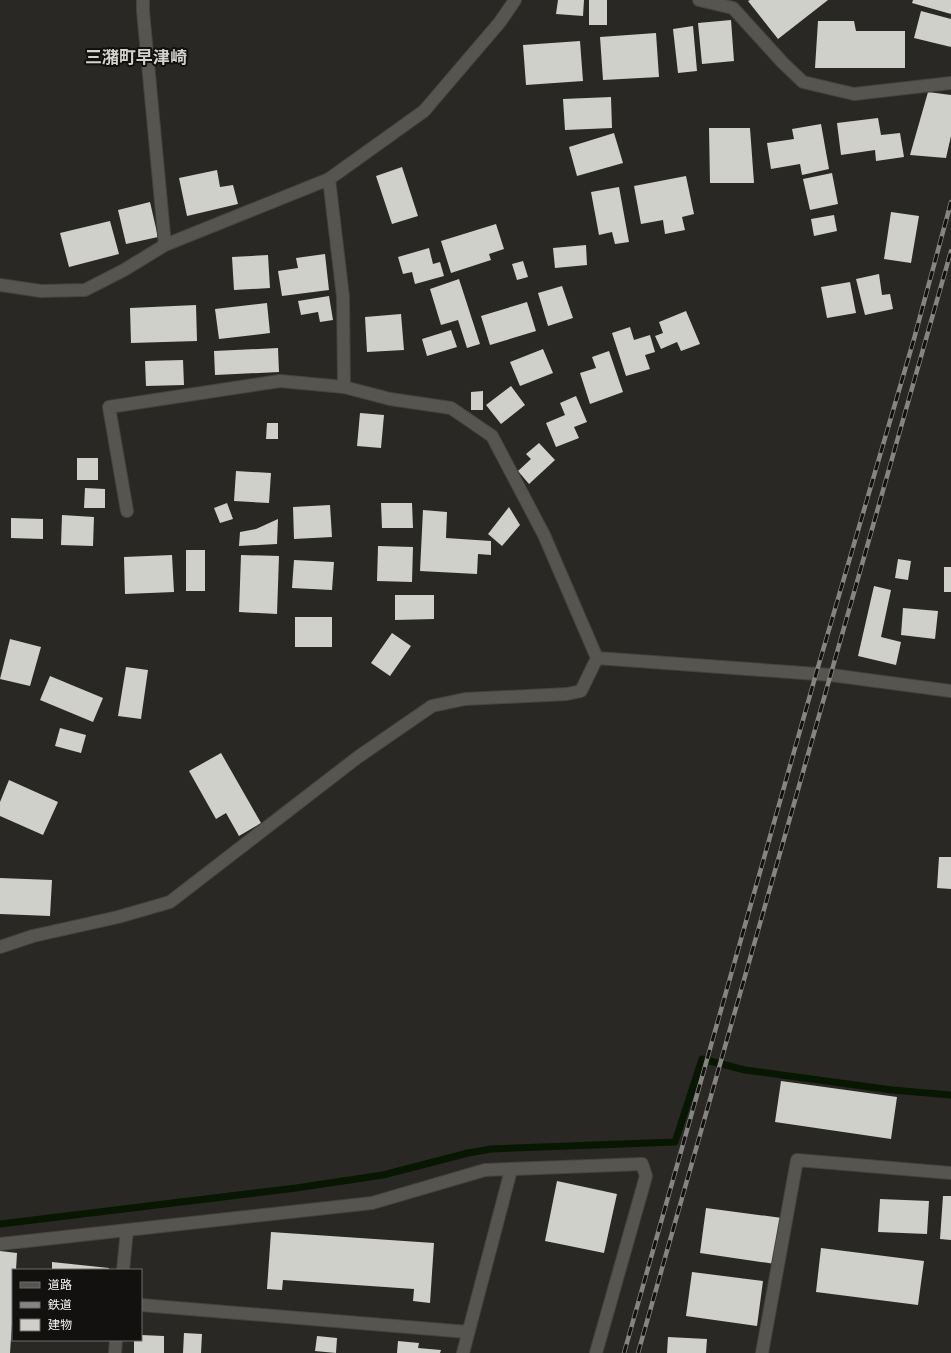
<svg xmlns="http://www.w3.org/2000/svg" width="951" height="1353" viewBox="0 0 951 1353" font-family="Signika,'Noto Sans JP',sans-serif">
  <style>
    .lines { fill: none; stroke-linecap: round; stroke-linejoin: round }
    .stream { stroke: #071702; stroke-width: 7 }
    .building { fill: #cfd0ca }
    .minor-casing { stroke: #44433f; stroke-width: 14 }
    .minor { stroke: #575550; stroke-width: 12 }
    .rail-casing { stroke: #878582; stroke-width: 4.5 }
    .rail { stroke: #12110f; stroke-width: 3; stroke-dasharray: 9; stroke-linecap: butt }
    .labels { text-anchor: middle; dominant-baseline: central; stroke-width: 4; stroke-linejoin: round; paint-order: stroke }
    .quarter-label { font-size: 17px; font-weight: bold; fill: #d4d2cd; stroke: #12110f }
  </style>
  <rect width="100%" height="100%" fill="#2a2824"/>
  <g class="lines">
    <path class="stream" d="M0,1224L296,1188L383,1175L468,1153L491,1149L675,1142L702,1059L745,1070L892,1090L951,1095"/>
  </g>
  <path class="building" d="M558,0H584L583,16L556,14Z
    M589,0H607V25H589Z
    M750,0H828L778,39L748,1Z
    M913,0H951V14L912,3Z
    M921,11L951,19V47L914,38Z
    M731,20L734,61L702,64L698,23Z
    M818,21H854L856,31H905V68H815Z
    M693,26L697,71L678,73L673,29Z
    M656,33L659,77L603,80L600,37Z
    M580,41L583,81L526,85L523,45Z
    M928,92L951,95V136L946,158L910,155Z
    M611,97L612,128L565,130L563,99Z
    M878,118L881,135L900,133L904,157L876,161L875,150L841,155L837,123Z
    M821,124L829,169L802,175L800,164L771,169L767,143L794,139L792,129Z
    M709,128H750L754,183H710Z
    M614,133L623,163L577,176L569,147Z
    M402,167L418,216L392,224L376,176Z
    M217,170L220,187L233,185L238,204L187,216L179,178Z
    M832,173L838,204L810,210L803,179Z
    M686,176L694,214L682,217L685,230L665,234L663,220L641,224L634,186Z
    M619,187L629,242L615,244L612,232L599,235L591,192Z
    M150,202L158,237L126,244L118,210Z
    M891,212L919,216L911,263L884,259Z
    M834,215L837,231L814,236L811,219Z
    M110,221L119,254L69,267L60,233Z
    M496,224L504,249L489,254L491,260L451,273L441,241Z
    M586,245L587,265L555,268L553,248Z
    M429,248L433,264L440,262L444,276L415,284L412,272L403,274L398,257Z
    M325,254L329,290L282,296L278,271L298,268L296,258Z
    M268,255L270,288L234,290L232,257Z
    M523,261L528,277L517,280L512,264Z
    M879,274L882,295L890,294L893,309L865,315L856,279Z
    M459,279L480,344L467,348L458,320L441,325L430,289Z
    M850,282L856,313L827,318L821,287Z
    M562,286L573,318L548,326L538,293Z
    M329,296L333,320L320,322L318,312L301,315L298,301Z
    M527,302L536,331L490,345L481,316Z
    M267,303L270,333L219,339L215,309Z
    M196,305L197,341L131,343L130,308Z
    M686,311L700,344L681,351L677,342L661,349L655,336L663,333L659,322Z
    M401,314L404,350L367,352L365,317Z
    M630,327L634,340L650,335L655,352L645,355L650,369L626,376L612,333Z
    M451,330L457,347L427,356L422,339Z
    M278,348L279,372L215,375L214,351Z
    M543,349L553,373L520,386L510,362Z
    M609,351L623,392L590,404L580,373L596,368L592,357Z
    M183,360L184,385L146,386L145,361Z
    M511,386L525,405L501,424L486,405Z
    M483,391V410H471V392Z
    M576,396L587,422L574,427L579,438L556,447L546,423L565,415L560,403Z
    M360,413L384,415L381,448L357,446Z
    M267,423H278V439H266Z
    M539,443L555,460L529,484L518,471L531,459L526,454Z
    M77,458H98V480H77Z
    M236,471L271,473L269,503L234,501Z
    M85,488L105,489V508H84Z
    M227,503L233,519L220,523L214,508Z
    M381,503H412L413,528H382Z
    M330,505L332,537L294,539L293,507Z
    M509,507L520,525L502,546L488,534Z
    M423,510L447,512L446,538L491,541V555L478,554L477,574L420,571Z
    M62,515L94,517L93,546L61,545Z
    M11,518L43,519V539L11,538Z
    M278,519L277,544L239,546L240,532L256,529Z
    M378,546L413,547L412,582L377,581Z
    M186,550H205V591H186Z
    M172,555L174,592L125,594L124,557Z
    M241,555L279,556L277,614L239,612Z
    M898,559L911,561L908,580L895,578Z
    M294,560L334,562L332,590L292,588Z
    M944,567H951V592H944Z
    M874,586L891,590L881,637L901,642L896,665L858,656Z
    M395,595H434V619L395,620Z
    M903,608L938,611L935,639L901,635Z
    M295,617H332V647H295Z
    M392,633L411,646L390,676L371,663Z
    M10,639L41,647L30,686L0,679Z
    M126,667L148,670L141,719L118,716Z
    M50,676L103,698L93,722L40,700Z
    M60,728L86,735L81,753L55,746Z
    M221,753L261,823L239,836L226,813L216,819L189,771Z
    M9,780L58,802L43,835L0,816V802Z
    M939,857H951V889L937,888Z
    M0,878L52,880L50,916L0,914Z
    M781,1081L897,1097L891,1139L775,1122Z
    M557,1181L617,1194L604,1253L545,1241Z
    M943,1196H951V1240L940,1239Z
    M880,1199L929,1201L927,1234L878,1232Z
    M706,1208L782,1218L775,1264L700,1253Z
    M271,1232L434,1243L430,1303L413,1301L414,1289L283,1280L282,1290L267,1289Z
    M821,1248L924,1261L918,1305L816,1292Z
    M0,1251L17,1253L16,1270H13V1309L10,1353H0Z
    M52,1262L109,1268V1270H52Z
    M692,1272L763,1281L757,1326L686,1316Z
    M184,1333L202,1334L201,1353H183Z
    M141,1335L164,1336V1353H134V1340H141Z
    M317,1336L337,1338L336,1353L315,1351Z
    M668,1337L707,1339L706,1353H667Z
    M398,1341L419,1343L418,1348L441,1350L440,1353H397Z"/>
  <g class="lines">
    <g class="minor-casing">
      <path id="minor" d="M143,0V11L165,245
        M699,0L733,8L783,63L803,82L854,94L951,83
        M329,179L343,297L344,387
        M0,285L41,291L85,290L124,270L165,245L329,179L424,111L500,22L515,0
        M127,511L109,407L280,381L344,387L390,399L451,408L492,436L544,535L597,658L831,675L951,691
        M0,947L33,936L118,917L170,902L358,757L432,706L465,699L567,694L581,691L597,658
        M0,1244L372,1203L485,1170L642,1164L646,1176L596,1353
        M123,1270L127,1230
        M141,1305L468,1332
        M115,1353L116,1340
        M463,1353L511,1170
        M762,1353L797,1160L951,1173"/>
    </g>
    <use href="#minor" class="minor"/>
    <g class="rail-casing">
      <path id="rail" d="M624,1353L816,674L914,339L951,202
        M638,1353L951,251"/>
    </g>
    <use href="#rail" class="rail"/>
  </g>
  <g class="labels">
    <g class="quarter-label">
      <text x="136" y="57">三潴町早津崎</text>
    </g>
  </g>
  <rect x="12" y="1269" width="130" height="72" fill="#12110f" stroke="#6d6c6a"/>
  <rect x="20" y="1282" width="20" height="6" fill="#575550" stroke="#6d6c6a"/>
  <text x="48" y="1289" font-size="12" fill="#f6f4f2">道路</text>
  <rect x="20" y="1302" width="20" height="6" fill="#878582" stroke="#6d6c6a"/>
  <text x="48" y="1309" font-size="12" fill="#f6f4f2">鉄道</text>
  <rect x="20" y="1319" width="20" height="12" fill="#cfd0ca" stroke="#6d6c6a"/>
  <text x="48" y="1329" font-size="12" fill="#f6f4f2">建物</text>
</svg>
